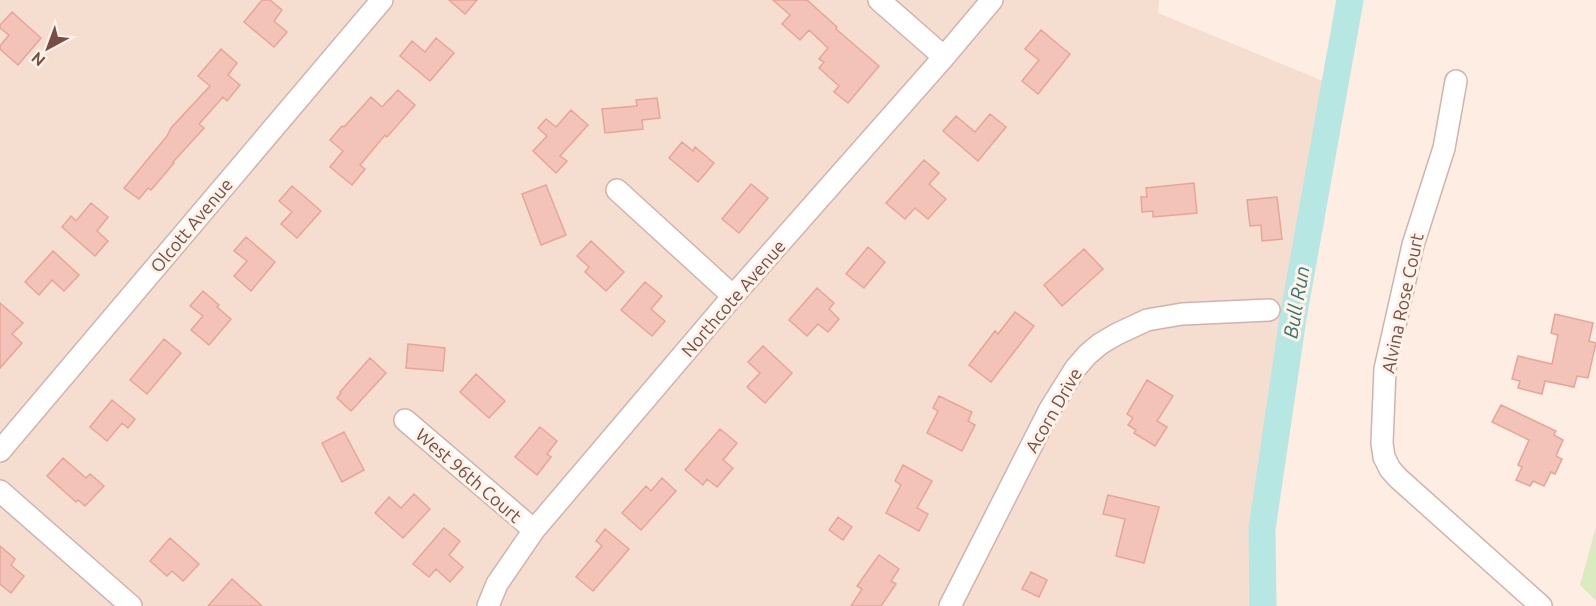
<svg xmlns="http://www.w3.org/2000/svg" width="1596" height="606" viewBox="0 0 1596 606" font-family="Ubuntu,sans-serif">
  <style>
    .residential { fill: #f5ddd0 }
    .grass { fill: #dbebc0 }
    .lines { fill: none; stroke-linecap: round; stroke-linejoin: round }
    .river { stroke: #b6e7e3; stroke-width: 27 }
    .building { fill: #f3c3b9; stroke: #e6a599; stroke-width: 1.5 }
    .minor-casing { stroke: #d0b4ac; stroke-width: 24 }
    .minor { stroke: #fff; stroke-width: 21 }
    .labels { text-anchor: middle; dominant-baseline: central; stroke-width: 6; stroke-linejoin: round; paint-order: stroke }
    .street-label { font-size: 18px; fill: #754e48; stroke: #fff2e9 }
    .water-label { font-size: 20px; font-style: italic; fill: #387472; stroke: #fff2e9 }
  </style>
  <rect width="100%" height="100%" fill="#fdede2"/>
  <path class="residential" d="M0,0H1159L1158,13L1323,81L1252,606H0Z"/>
  <path class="grass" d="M1596,527V601L1580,585Z"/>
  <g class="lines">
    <path class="river" d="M1263,606L1262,529L1293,318L1350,0"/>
  </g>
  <path class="building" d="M262,0H270L282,10L274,21L287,32L274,47L244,22Z
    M449,0H477L465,14Z
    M773,0H807L837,27L836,29L879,66L848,103L834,92L839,86L819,68L824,62L819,59L828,48L809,30L800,40L782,24L790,15Z
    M12,12L41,38L18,65L0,49V46L9,35L0,28V25Z
    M1041,30L1070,54L1038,94L1022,81L1039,60L1025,49Z
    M436,38L454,53L430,81L400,56L412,41L425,52Z
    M221,49L237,63L228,75L240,85L227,101L223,97L199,124L204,128L173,162L174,163L151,190L148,188L139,199L124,188L167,136L171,128L210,86L198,76Z
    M398,90L415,105L387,137L385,135L360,165L365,169L352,185L330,167L343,151L330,140L342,126L344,127L371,97L382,107Z
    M657,98L660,118L642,120L643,129L605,133L602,109L637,106L636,100Z
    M571,110L588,125L560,156L567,161L556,173L533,151L547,136L538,128L546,119L556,127Z
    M990,114L1006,127L978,161L943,131L956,116L975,132Z
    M682,142L693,151L695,147L714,163L698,182L669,158Z
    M924,160L939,173L929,184L946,199L928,219L915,208L905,219L886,203Z
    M1194,183L1197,213L1153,217V211L1142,212L1141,197H1147L1146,188Z
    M751,184L768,198L739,233L722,219Z
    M546,185L566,235L541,245L522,194Z
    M292,186L321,211L297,238L281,224L292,212L279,201Z
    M1277,197L1282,239L1262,241L1261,225L1250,226L1247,200Z
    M91,203L108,217L97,231L108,241L95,256L62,227L71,216L76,221Z
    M246,237L275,262L251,291L234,276L247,261L234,251Z
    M591,241L624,272L606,291L585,272L589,267L577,256Z
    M868,247L885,262L864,288L846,274Z
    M1084,249L1103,269L1062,306L1044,285Z
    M53,251L79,275L64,291L52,280L39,295L25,282Z
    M645,282L662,296L651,309L665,321L652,336L621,310Z
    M817,288L834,303L829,309L839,319L828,332L818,324L807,336L789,320Z
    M203,291L219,305L217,307L231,319L209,345L191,330L203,316L190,306Z
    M0,303L23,323L12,334L22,343L0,368Z
    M1015,312L1034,326L991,382L969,365L995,331L998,334Z
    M1555,314L1593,323L1589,341L1596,343L1588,378L1577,376L1574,387L1545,381L1542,394L1518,388L1520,381L1512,379L1518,356L1552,364L1558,335L1551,333Z
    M164,339L181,353L147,394L130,380Z
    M408,344L445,348L443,371L406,368Z
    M763,346L792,373L765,403L747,387L760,373L748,362Z
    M370,358L386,373L351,411L337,398L341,393L340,392Z
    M476,374L505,401L489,418L460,392Z
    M1147,380L1173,396L1157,421L1167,427L1155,446L1134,433L1136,430L1128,425L1133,418L1127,414Z
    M939,396L972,412L968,421L975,425L962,451L927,433L938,411L933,408Z
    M112,400L135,419L128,428L122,423L107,441L90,427Z
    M1501,405L1556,431L1554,435L1563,440L1556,456L1562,459L1555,474L1551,472L1544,486L1533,481L1530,486L1516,480L1522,467L1518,465L1529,440L1492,422Z
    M540,427L557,441L547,454L551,457L537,475L515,457Z
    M720,429L737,443L723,460L733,468L717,487L707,479L703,485L685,470Z
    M344,432L364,470L342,482L322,443Z
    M63,458L86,478L90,474L104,486L85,506L78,500L76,502L47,476Z
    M903,465L932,481L917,508L928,514L919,531L886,513L901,485L895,481Z
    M662,478L676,491L641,530L622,513L646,486L651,491Z
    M414,494L430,509L403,538L375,513L389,497L401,508Z
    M1108,495L1159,507L1144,563L1116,556L1125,519L1103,514Z
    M838,517L852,527L843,540L829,530Z
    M444,528L460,541L449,555L463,567L450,582L436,569L429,577L413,564Z
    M605,529L629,549L593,591L576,577L602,546L596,541Z
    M170,538L199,564L183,581L172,571L167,576L150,561Z
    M0,546L15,559L11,565L24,576L11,593L0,584Z
    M879,555L899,569L891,581L896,584L881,606H851L862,589L857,586Z
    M1031,572L1047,580L1039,597L1022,589Z
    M232,579L262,606H208Z"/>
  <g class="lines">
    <g class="minor-casing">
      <path id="minor" d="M879,0L944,57
        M1456,81L1444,148L1413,245L1385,369L1382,443L1384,457L1390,469L1398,478L1541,606
        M617,190L733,296
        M405,420L534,530
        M0,451L382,0
        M0,491L131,606
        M488,606L497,584L534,530L733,296L944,57L992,0
        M950,606L1050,409L1075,369L1087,355L1100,344L1117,334L1147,320L1182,314L1269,310"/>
    </g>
    <use href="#minor" class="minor"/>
  </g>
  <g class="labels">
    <g class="street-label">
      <text transform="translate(191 225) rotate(-50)">Olcott Avenue</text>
      <text transform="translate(733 298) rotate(-49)">Northcote Avenue</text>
      <text transform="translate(1402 303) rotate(-78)">Alvina Rose Court</text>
      <text transform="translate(1053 410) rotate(-60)">Acorn Drive</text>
      <text transform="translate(469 475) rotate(41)">West 96th Court</text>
    </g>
    <g class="water-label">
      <text transform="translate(1296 302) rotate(-80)">Bull Run</text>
    </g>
  </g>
  <g transform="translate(48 48) rotate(221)" stroke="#fff2e9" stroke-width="4.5" paint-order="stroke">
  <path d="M0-4.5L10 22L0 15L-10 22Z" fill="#754e48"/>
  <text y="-9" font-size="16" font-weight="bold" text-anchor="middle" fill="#754e48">N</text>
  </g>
</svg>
